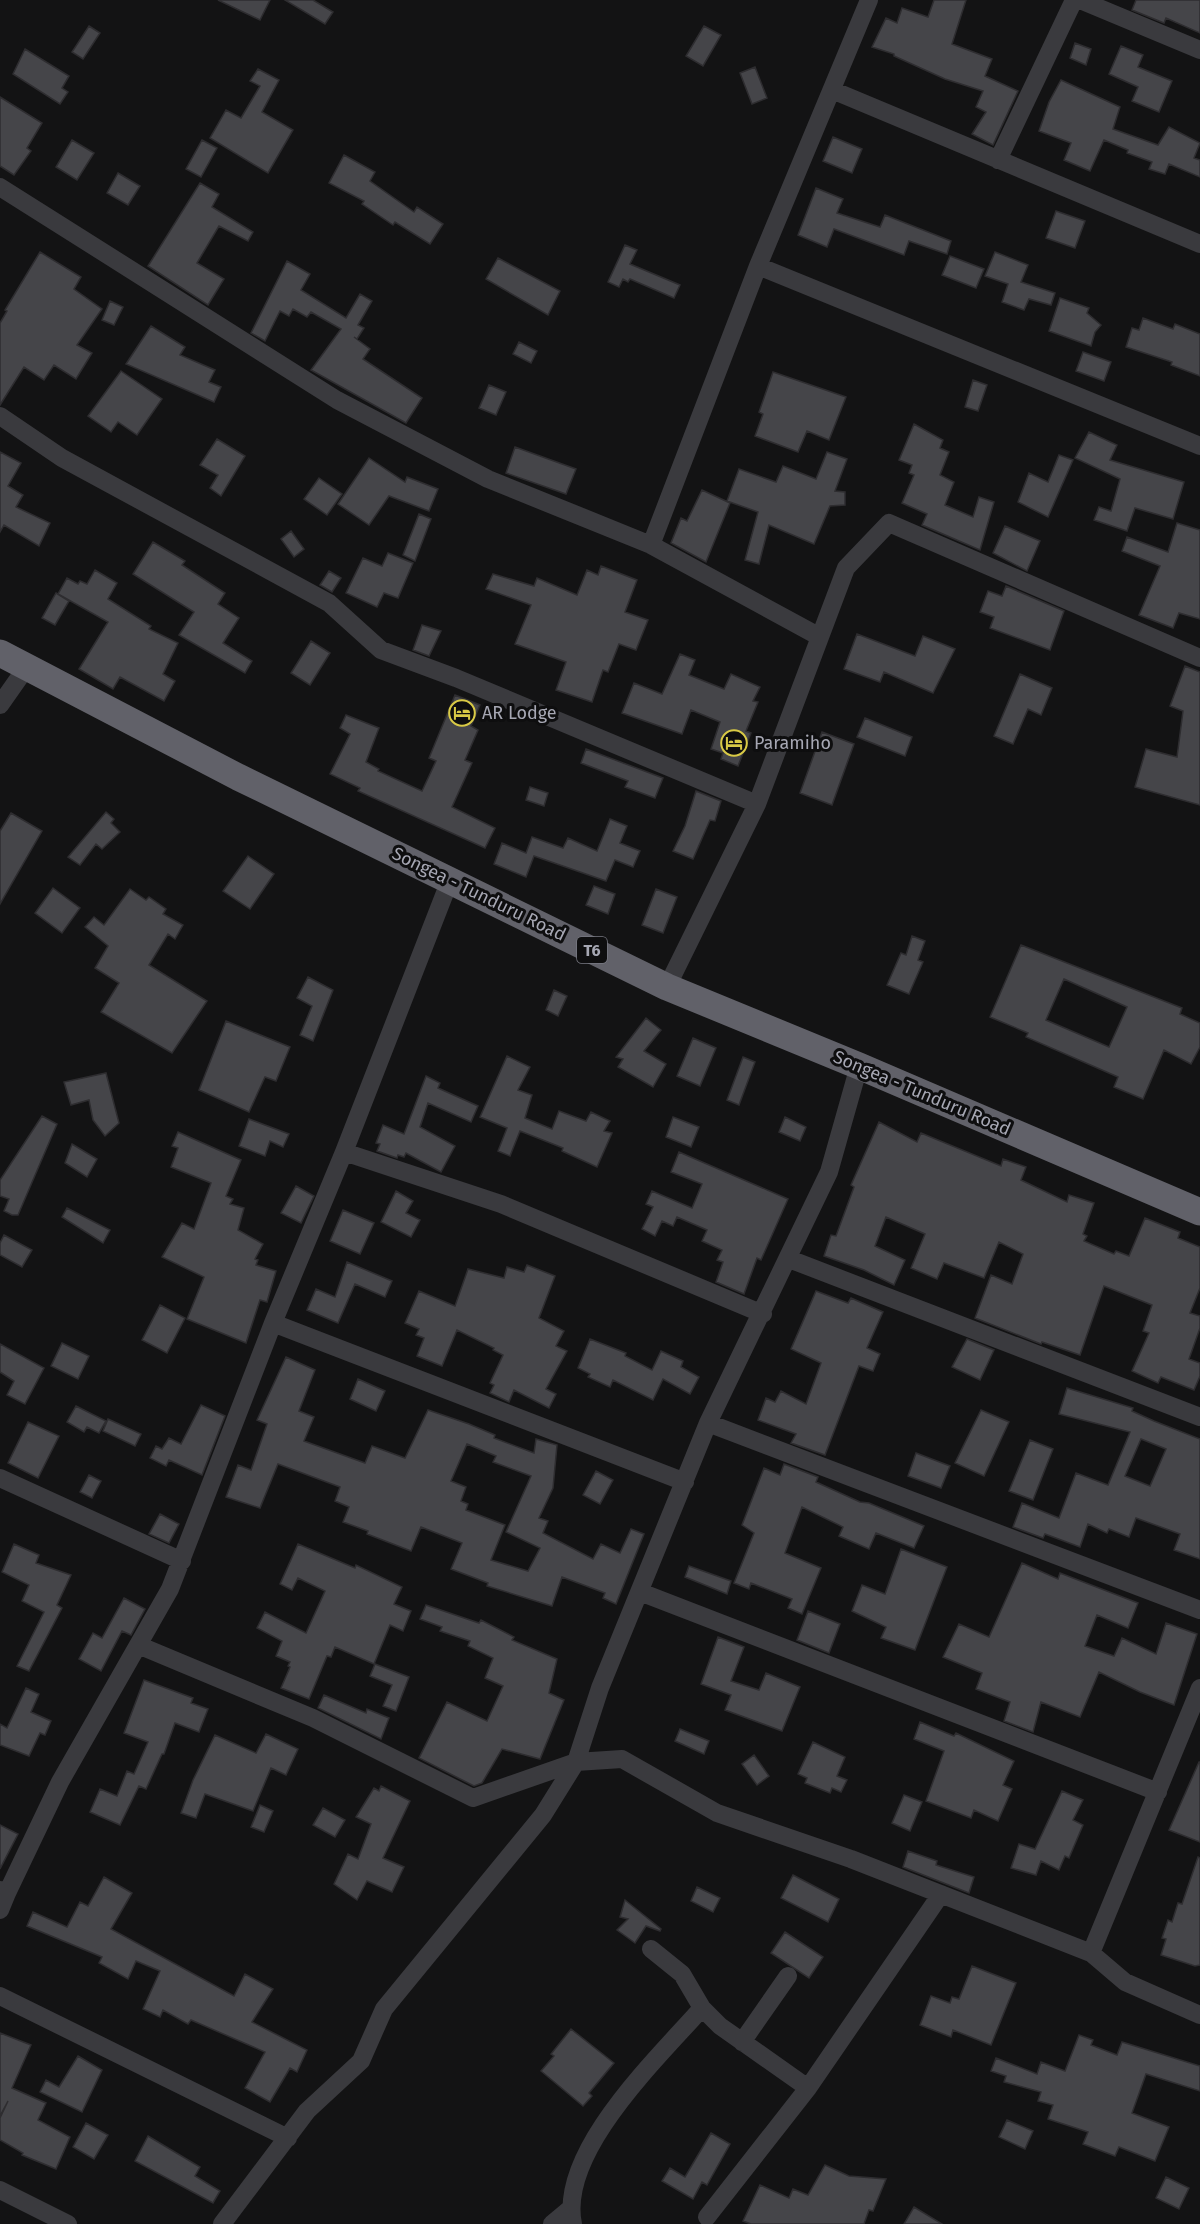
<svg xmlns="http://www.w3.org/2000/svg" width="1200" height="2224" viewBox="0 0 1200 2224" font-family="'Fira Sans',sans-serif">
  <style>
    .building { fill: #454549; stroke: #2e2d30; stroke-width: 1.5; fill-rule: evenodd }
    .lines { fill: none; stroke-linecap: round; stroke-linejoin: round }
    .minor { stroke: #3a3a3e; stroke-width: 18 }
    .highway { stroke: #616169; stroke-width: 27 }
    .labels { text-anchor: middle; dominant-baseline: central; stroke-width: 6; stroke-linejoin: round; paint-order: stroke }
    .shield { fill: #0e0e0f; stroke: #787982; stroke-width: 1.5 }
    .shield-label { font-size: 16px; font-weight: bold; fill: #a6a7b3 }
    .poi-label { font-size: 18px; fill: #a6a7b3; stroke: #0e0e0f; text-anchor: start }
    .street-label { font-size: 18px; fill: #a6a7b3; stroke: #0e0e0f }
  </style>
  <rect width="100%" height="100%" fill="#131314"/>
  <path class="building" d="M218,0H270L260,20Z
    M285,0H313L333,12L325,24Z
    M934,0H966L952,44L992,59L985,76L1018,91L993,145L972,134L986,112L976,107L983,91L945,79L894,56V54L872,47L886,18L897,23L902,8L928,17Z
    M1136,0H1200V33L1166,18L1164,23L1132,10Z
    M89,26L100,33L83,59L72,52Z
    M704,26L721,35L703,66L686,56Z
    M1075,43L1091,49L1086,65L1070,58Z
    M1121,46L1143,55L1138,67L1172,81L1159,112L1132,101L1138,87L1109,74Z
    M25,49L69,76L62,88L68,92L60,104L13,74Z
    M755,67L767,98L752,104L740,73Z
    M258,69L279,80L262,112L293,130L268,173L210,138L226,110L241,118L260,86L250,81Z
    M1061,80L1120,107L1113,129L1158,145L1169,127L1200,143L1194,158L1200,160V177L1169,164L1165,174L1149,169L1152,162L1127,153L1128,150L1104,140L1090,171L1064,160L1071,143L1039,131L1049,102Z
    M0,97L42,123L27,148L31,151L14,175L0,166Z
    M833,137L862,149L852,173L823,161Z
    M72,140L94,153L77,180L56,167Z
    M202,140L217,148L201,177L186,169Z
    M344,155L375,172L370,181L414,212L417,207L443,224L430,244L395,222L393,225L362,204L364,201L329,183Z
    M118,173L140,186L128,205L107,193Z
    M200,183L219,194L212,207L253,232L248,241L219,226L197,263L224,279L208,305L148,266Z
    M816,188L843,199L837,213L880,227L885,215L951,241L947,254L909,241L904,255L834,229L827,247L798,235Z
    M1056,211L1085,221L1075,248L1046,238Z
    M625,245L637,250L630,264L680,285L674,298L630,279L628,282L623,279L619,287L608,282Z
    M40,252L81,277L74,289L102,309L77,345L92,353L76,379L54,365L44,380L24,367L0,405V323L7,311L5,310Z
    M995,252L1028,265L1021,282L1055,293L1051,305L1029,299L1024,310L1002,302L1008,284L985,276Z
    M950,256L984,269L976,288L942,275Z
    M498,258L560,291L548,315L486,279Z
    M287,261L310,274L301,290L346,318L360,294L372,301L358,325L364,328L357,339L354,337L370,349L363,359L422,398L406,423L311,370L341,329L311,312L307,317L293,309L289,316L280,311L265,341L251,333Z
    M1060,298L1089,308L1087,313L1101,325L1095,332L1091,346L1049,331Z
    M110,301L123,307L114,325L102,320Z
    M1143,318L1173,329L1175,324L1200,334V376L1171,365L1172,362L1126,347L1132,328L1139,330Z
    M151,326L185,347L180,355L215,370L209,382L221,387L214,402L126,364Z
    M519,342L537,351L531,363L513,354Z
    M1083,352L1111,362L1104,381L1076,371Z
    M121,371L162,399L137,435L118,422L111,432L88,416Z
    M773,372L846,397L829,440L807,431L798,452L755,436L763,414L759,412Z
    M973,380L987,385L978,411L965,407Z
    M489,385L506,392L496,415L479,408Z
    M914,424L943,440L940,448L949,452L940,475L954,482L945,505L973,517L979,497L994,502L980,550L922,525L927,514L902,503L914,475L909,473L912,465L899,460Z
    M1089,432L1117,445L1110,460L1184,482L1173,519L1135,508L1127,531L1094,520L1099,507L1111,511L1120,479L1075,458Z
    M217,439L245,456L221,496L210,488L218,475L200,465Z
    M515,447L576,469L566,494L506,473Z
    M0,452L21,463L8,486L23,495L16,507L50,523L39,546L4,525L0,532Z
    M827,452L847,459L835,491L845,492V505L830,506L814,544L769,525L759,564L745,560L758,512L727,501L739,469L776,482L783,466L816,479Z
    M1059,455L1073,460L1048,517L1018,502L1029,473L1048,482Z
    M369,458L405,482L407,477L438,489L429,511L389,496L369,525L338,504Z
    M319,478L342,494L327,515L304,499Z
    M702,490L730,503L706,562L671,543L681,518L687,521Z
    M419,514L431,519L415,561L403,555Z
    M1177,523L1200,530V619L1179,613L1173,628L1139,615L1160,566L1122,551L1127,537L1168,552Z
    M1005,526L1040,541L1027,571L993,553Z
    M291,531L304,549L294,557L281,539Z
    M153,542L185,561L182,565L225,593L218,604L239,618L223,643L252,661L245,673L179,635L194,612L133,574Z
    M388,553L413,563L398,598L384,593L377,607L346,593L363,558L382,566Z
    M601,566L637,580L625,612L648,620L636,650L619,644L608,672L603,670L592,702L556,690L566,662L515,644L531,605L486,589L493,574L534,586L537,578L577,595L587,570L598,575Z
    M95,570L117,583L108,599L151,626L149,629L178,643L163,674L175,681L164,701L120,677L113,689L79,669L108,622L58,594L67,578L78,584L80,581L87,584Z
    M329,571L341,578L332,592L320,585Z
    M1006,586L1064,611L1050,650L990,628L994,617L980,612L988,591L1002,596Z
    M56,593L69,601L55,625L42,618Z
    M422,625L441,631L429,656L413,650Z
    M857,634L915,656L923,636L955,649L933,693L884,672L880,682L844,669Z
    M311,641L330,653L310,685L291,673Z
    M680,654L695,660L689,675L724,689L731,674L760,687L753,701L758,702L746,731L751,733L738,766L721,759L723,753L711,749L720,722L691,710L682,734L622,713L634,683L662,694Z
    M1185,666L1200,672V805L1135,787L1146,749L1177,757L1183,711L1170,706Z
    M1020,674L1052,688L1041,715L1028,709L1013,744L994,736Z
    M455,695L480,705L471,726L478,730L465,760L472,763L452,807L495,828L485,848L358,791L360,788L330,774L350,734L340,728L346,715L379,728L366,762L379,769L378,771L422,791L436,761L429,758Z
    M865,718L912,737L905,756L857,737Z
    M822,732L854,744L832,805L800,793Z
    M586,749L663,778L655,798L625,787L628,781L581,763Z
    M530,787L548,793L544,806L526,800Z
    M696,791L721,801L715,821L710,820L693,859L673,851L685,826Z
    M106,812L114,819L111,823L120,832L102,849L96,844L80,865L68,857Z
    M11,813L42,831L0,904V831Z
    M610,819L627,826L620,843L640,851L633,867L615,860L606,881L534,856L526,877L494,864L502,843L526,853L532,837L563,848L568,838L597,851Z
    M248,856L274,874L250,909L223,891Z
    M594,886L615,894L608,914L586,905Z
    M53,888L80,908L62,933L35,913Z
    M130,889L146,900L149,897L166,909L163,914L183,925L175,939L168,934L149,965L207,1001L172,1053L101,1012L119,983L95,968L108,946L85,927L94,917L104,925Z
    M656,889L677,897L663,933L642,925Z
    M912,936L925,941L918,960L923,962L909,994L887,985L901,953L906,955Z
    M1021,945L1182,1008L1180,1014L1200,1023V1047L1191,1064L1164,1050L1143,1099L1114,1087L1118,1077L1026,1037L1028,1033L990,1017ZM1064,979L1127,1007L1109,1047L1046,1020Z
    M308,977L333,990L313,1041L300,1035L312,1006L297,998Z
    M554,990L567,996L558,1016L546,1010Z
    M646,1018L661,1030L644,1051L666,1064L653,1087L618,1067L623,1059L616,1057Z
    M226,1021L290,1047L276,1081L265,1077L249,1112L199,1090Z
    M693,1038L716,1048L700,1086L677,1076Z
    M507,1056L530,1067L518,1090L532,1095L525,1118L552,1129L559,1111L586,1121L591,1112L610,1121L604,1131L612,1133L597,1167L562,1151L563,1148L520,1131L510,1156L498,1151L507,1128L480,1117Z
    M743,1057L755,1062L739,1105L727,1100Z
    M106,1073L119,1123L105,1136L93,1120L89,1100L71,1105L64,1082Z
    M426,1076L440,1083L438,1088L478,1106L471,1122L428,1103L420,1127L455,1146L441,1172L406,1153L404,1157L398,1155L397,1158L377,1151L380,1144L376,1143L383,1125L404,1134Z
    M42,1116L57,1124L18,1215H12L4,1211L9,1199L0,1196V1180Z
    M673,1117L699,1127L691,1147L666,1137Z
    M785,1117L806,1127L800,1141L779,1132Z
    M249,1119L289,1134L283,1147L270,1141L265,1156L239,1146Z
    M879,1122L917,1142L921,1133L1001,1166L1003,1159L1026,1167L1021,1180L1067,1202L1069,1195L1094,1203L1083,1234L1087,1236L1084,1241L1114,1254L1116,1251L1129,1256L1145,1218L1180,1232L1178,1238L1200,1247V1288L1190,1313L1200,1316V1328L1189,1359L1200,1363V1376L1194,1390L1161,1377L1158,1383L1132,1371L1149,1333L1143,1331L1152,1305L1104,1286L1080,1355L1042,1342L1041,1344L975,1318L991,1275L1012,1284L1023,1254L999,1242L984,1278L944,1263L937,1279L911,1268L925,1234L886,1217L875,1246L905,1260L894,1285L864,1270L824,1256L831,1235L836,1236L854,1187L851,1185Z
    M178,1132L241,1160L226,1196L233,1199L230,1204L244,1208L238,1230L263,1244L255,1259L258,1260L256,1265L276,1271L267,1302L260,1300L246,1343L187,1319L204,1277L162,1257L182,1223L194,1229L211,1183L171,1167L178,1148L172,1146Z
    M72,1144L97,1159L87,1177L65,1163Z
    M679,1152L788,1199L761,1260L757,1258L744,1294L716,1282L723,1262L717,1260L722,1250L702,1241L707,1230L677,1217L673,1226L662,1221L655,1236L642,1229L653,1207L646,1204L652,1191L692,1208L702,1184L671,1172Z
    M296,1186L314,1196L301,1223L281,1213Z
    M396,1191L413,1201L406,1213L420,1220L411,1237L381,1222Z
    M67,1208L110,1230L103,1243L62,1217Z
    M343,1210L374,1223L360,1254L330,1241Z
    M4,1235L32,1250L22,1267L0,1255V1243Z
    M347,1262L392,1281L385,1297L355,1284L338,1323L307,1310L316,1289L335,1297Z
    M527,1265L555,1276L539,1318L564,1331L556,1346L567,1351L546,1389L556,1394L549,1408L514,1390L509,1402L490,1393L494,1385L490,1383L503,1355L493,1350L494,1348L457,1330L442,1366L417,1356L424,1338L416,1335L419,1329L405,1323L419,1291L455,1306L468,1269L504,1278L507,1267L524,1272Z
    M816,1291L848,1303L851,1298L883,1312L867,1348L880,1354L873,1371L859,1366L825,1455L791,1443L796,1434L758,1420L766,1398L775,1402L781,1391L806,1404L821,1363L791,1349Z
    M160,1305L185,1318L167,1353L142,1340Z
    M590,1339L626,1353L625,1356L652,1370L661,1351L683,1361L681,1367L699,1377L690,1394L663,1379L653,1400L613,1380L610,1387L588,1377L590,1374L578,1368Z
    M967,1339L994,1350L980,1380L952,1367Z
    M62,1343L89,1356L78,1379L51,1366Z
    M0,1344L44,1368L25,1404L7,1395L14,1381L0,1372Z
    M286,1357L315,1370L299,1411L314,1417L304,1441L365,1463L372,1446L405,1458L428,1410L469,1424L495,1435L494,1438L534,1453L536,1439L557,1445L553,1488L539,1518L548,1521L543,1533L593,1559L601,1544L620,1553L631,1529L644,1534L616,1604L603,1598L605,1593L562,1577L552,1606L487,1586L488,1583L451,1569L462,1543L421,1527L411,1551L367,1534L368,1531L343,1522L349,1507L335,1501L340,1487L278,1464L260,1508L226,1497L238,1465L251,1470L267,1424L257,1420ZM467,1444L496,1456L493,1462L531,1476L506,1532L540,1548L528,1571L491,1560L505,1525L466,1510L468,1504L461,1501L466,1487L451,1481Z
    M358,1379L385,1391L376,1411L350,1399Z
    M1067,1388L1133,1408L1132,1411L1154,1421L1200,1439V1559L1174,1550L1180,1534L1136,1518L1129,1537L1109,1529L1107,1533L1088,1524L1080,1547L1045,1534L1043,1538L1013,1527L1022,1503L1059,1518L1076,1473L1108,1485L1130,1432L1059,1414ZM1141,1439L1166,1449L1150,1486L1125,1476Z
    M201,1405L225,1416L202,1475L169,1460L166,1466L150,1458L156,1446L162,1449L169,1438L181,1444Z
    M76,1406L106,1421L99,1433L87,1427L84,1432L67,1422Z
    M981,1410L1009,1422L984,1476L955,1463Z
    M108,1419L141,1434L135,1446L103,1431Z
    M28,1422L59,1436L38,1478L8,1463Z
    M1030,1440L1053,1449L1033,1500L1009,1491Z
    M916,1453L950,1466L941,1488L908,1476Z
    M784,1464L818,1477L816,1482L860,1502L869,1503L924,1526L914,1548L876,1533L869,1549L839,1536L843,1527L802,1507L785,1553L821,1568L802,1614L788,1608L792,1599L751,1583L749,1589L734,1583L754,1533L742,1525L764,1468L780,1475Z
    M596,1471L613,1480L600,1504L583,1495Z
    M89,1475L101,1481L92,1498L80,1492Z
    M160,1514L179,1524L169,1543L149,1534Z
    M14,1544L39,1555L36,1563L71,1575L57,1605L62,1608L29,1671L17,1666L44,1612L22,1601L29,1585L2,1572Z
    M298,1544L355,1568L356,1565L402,1587L394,1604L411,1611L403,1631L390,1625L374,1664L335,1647L331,1657L327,1656L309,1699L281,1688L290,1667L288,1666L290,1662L276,1656L282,1641L257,1628L265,1612L306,1633L325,1591L298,1578L292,1590L280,1584Z
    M901,1549L947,1567L915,1650L881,1638L886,1627L852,1611L862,1585L885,1594Z
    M1022,1563L1058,1579L1060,1573L1138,1603L1128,1628L1097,1615L1085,1646L1114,1656L1122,1638L1156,1654L1166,1623L1197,1634L1174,1705L1140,1692L1099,1672L1080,1717L1041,1702L1033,1732L1004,1721L1010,1702L976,1689L982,1673L943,1657L959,1624L989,1637Z
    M689,1566L731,1581L727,1594L685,1577Z
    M124,1598L145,1609L131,1635L122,1631L101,1671L79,1659L93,1633L102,1638Z
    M426,1605L479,1623L481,1620L514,1637L512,1640L557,1659L549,1693L564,1700L540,1759L502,1749L482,1783L474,1786L419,1758L447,1702L487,1721L503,1686L485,1678L493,1658L468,1646L470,1641L440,1631L442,1627L420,1619Z
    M808,1611L840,1624L829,1653L797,1640Z
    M718,1637L744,1647L731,1681L759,1690L766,1673L800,1687L782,1731L725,1710L731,1695L701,1684Z
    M375,1664L409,1677L396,1711L383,1706L392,1685L370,1676Z
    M144,1680L193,1698L191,1703L208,1709L199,1732L175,1723L164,1754H162L146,1789L139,1786L120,1825L90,1812L100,1789L117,1796L127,1771L134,1774L148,1742L124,1733Z
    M26,1688L39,1694L31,1712L51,1721L45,1735L40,1733L29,1756L0,1745V1724L7,1728Z
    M324,1695L366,1713L367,1709L389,1718L381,1739L318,1708Z
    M920,1722L954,1736L956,1733L1014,1761L1003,1785L1012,1789L998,1821L974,1810L971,1818L926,1801L944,1751L914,1739Z
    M680,1729L709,1741L704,1754L675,1741Z
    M266,1734L298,1749L286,1775L271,1768L253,1811L205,1794L196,1818L181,1813L193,1780L215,1735L256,1753Z
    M813,1742L845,1757L837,1776L847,1780L841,1792L832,1788L830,1793L805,1783L807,1778L798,1774Z
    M754,1755L769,1776L757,1785L742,1764Z
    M1199,1762H1200V1842L1169,1830Z
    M381,1786L410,1801L383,1858L404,1867L392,1892L367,1881L357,1900L334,1884L348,1854L358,1859L371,1824L356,1817L374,1788L379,1791Z
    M1062,1791L1083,1800L1073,1820L1083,1825L1069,1858L1065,1856L1059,1870L1041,1861L1036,1875L1011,1868L1019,1844L1035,1849Z
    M904,1795L922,1802L910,1831L892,1823Z
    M260,1805L273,1811L264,1832L251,1827Z
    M323,1808L345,1820L335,1837L313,1825Z
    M0,1825L18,1834L0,1869Z
    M908,1851L937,1861L936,1865L974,1877L969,1893L903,1867Z
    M1198,1857L1200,1858V1965L1195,1966L1161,1955L1166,1939L1162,1938L1168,1920L1172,1922L1178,1903L1182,1904Z
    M793,1875L839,1899L828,1922L781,1898Z
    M104,1877L132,1893L111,1929L234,1996L245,1974L273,1989L252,2022L307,2050L297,2072L290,2068L270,2102L245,2088L265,2052L191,2020L188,2024L163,2010L160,2017L143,2009L160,1971L136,1961L128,1979L99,1963L102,1957L27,1926L33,1912L67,1927L80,1902L88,1906Z
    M697,1887L720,1898L713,1912L691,1901Z
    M625,1900L661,1929L660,1931L646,1926L635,1943L617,1930L628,1919L620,1917Z
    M785,1932L823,1957L809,1978L771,1953Z
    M972,1966L1016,1983L991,2045L953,2030L951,2037L920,2025L931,1996L950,2003L952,1997L959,1999Z
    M571,2029L614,2063L589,2093L592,2096L583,2106L541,2071L554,2056L551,2054Z
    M0,2033L31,2045L12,2088L46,2103L38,2120L70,2137L56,2169L22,2155L23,2153L0,2140V2118L8,2101L0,2116Z
    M1079,2035L1093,2040L1091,2045L1117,2055L1122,2042L1200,2066V2091L1146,2074L1132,2113L1169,2127L1155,2161L1119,2147L1115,2156L1083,2144L1088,2132L1048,2119L1053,2105L1038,2101L1041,2092L1004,2082L1006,2076L991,2071L996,2058L1037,2074L1041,2062L1065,2071Z
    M78,2056L102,2070L82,2112L40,2092L46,2080L59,2087Z
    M1007,2120L1033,2131L1025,2149L999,2137Z
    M86,2123L108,2135L94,2159L73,2147Z
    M711,2133L730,2144L707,2185L702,2182L693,2199L662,2181L670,2168L685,2177Z
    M148,2136L200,2167L195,2176L220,2191L213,2203L135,2161Z
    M825,2165L849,2176L886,2179L873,2211L869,2210L864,2224H751L743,2221L760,2185L789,2198L793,2189L808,2195Z
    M1166,2177L1189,2188L1179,2209L1156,2198Z
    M914,2207L942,2224H904Z"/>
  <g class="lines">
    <path class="minor" d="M1080,0L1200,50
      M832,90L1200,244
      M998,160L1074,0
      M0,187L337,400L488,479L651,545L820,637
      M758,266L1200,446
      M0,416L62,458L329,603L381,650L456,678L757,804
      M651,545L758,266L869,0
      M0,705L26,668
      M667,987L757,804L846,568L889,523L1200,658
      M344,1152L501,1204L763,1314
      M789,1259L1200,1417
      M273,1323L685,1482
      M708,1423L1200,1610
      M0,1478L182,1561
      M640,1592L1158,1792
      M138,1645L313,1718L473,1798L576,1762L622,1759L717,1813L851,1859L1091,1953L1125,1982L1200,2015
      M0,1890L7,1893L0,1910
      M7,1893L60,1782L170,1589L273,1323L344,1152L450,880
      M651,1949L682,1974L702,2008L720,2026L808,2088
      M1091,1953L1200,1688
      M0,1996L288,2138
      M742,2042L788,1976
      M0,2190L68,2224
      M707,2217L808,2088L941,1894
      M222,2224L307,2111L361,2061L384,2009L543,1815L576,1762L600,1688L708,1423L829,1172L859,1066
      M552,2224L570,2209
      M573,2224C558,2152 657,2059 702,2008"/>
    <path class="highway" d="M0,653L238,777L667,987L859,1066L1200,1212"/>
  </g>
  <defs>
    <g id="hotel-ring" transform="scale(1.35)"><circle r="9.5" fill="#0e0e0f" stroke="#d9ca46" stroke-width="1.5"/><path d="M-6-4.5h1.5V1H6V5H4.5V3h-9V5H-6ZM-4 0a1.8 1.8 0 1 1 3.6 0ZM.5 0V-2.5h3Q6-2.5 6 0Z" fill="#d9ca46"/></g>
  </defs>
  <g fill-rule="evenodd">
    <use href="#hotel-ring" x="462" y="713"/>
    <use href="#hotel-ring" x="734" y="743"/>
  </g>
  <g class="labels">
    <rect class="shield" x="577" y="937" width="30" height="26" rx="4.5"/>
    <g class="shield-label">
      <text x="592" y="950">T6</text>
    </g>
    <g class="poi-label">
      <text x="482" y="713">AR Lodge</text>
      <text x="754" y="743">Paramiho</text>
    </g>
    <g class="street-label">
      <text transform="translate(479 894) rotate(26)">Songea - Tunduru Road</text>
      <text transform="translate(922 1093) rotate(23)">Songea - Tunduru Road</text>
    </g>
  </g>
</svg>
